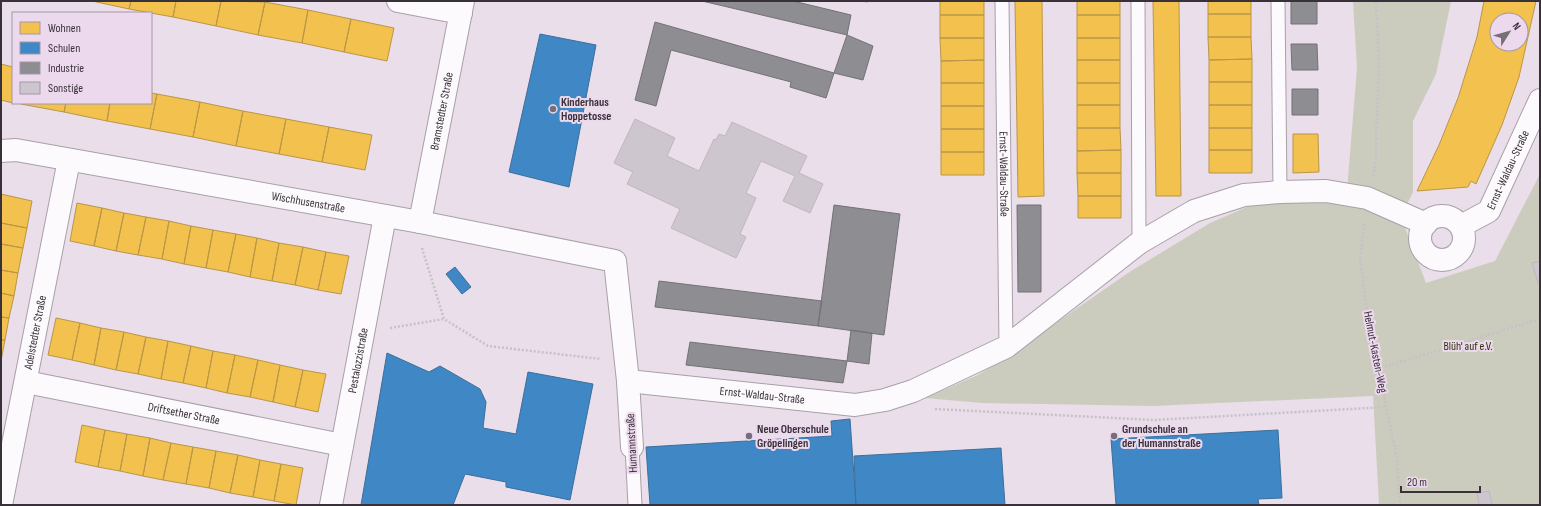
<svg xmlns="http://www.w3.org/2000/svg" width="1541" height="506" viewBox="0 0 1541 506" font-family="'Sofia Sans Condensed',sans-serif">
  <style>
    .green { fill: #cbccbe }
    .homes { fill: #f2c14e; stroke: #ba9648; fill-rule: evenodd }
    .schools { fill: #3f88c5; stroke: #3d6e9b }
    .industry { fill: #8d8d92; stroke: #747177 }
    .building { fill: #cec6ce; stroke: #c0b6bf }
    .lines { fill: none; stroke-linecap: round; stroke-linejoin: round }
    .lane-casing { stroke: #a8a0a8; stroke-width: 15 }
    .street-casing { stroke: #a8a0a8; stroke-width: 24 }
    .path { stroke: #c7c1c7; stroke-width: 2.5; stroke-dasharray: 2 2; stroke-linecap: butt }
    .lane { stroke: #fcfafc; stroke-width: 13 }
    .street { stroke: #fcfafc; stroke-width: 22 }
    .poi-dot { fill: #776e77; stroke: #edd9ee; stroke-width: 1.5 }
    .labels { text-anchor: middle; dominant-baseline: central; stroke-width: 4; stroke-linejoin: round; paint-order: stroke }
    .poi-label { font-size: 12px; font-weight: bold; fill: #393139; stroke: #edd9ee; text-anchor: start }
    .street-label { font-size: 12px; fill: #393139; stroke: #edd9ee }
    .park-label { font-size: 12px; fill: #2b3506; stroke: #edd9ee }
  </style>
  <rect width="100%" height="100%" fill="#e9dee9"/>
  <path class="green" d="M1353,1H1451L1436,74L1413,121V192L1401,217L1426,283L1495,261L1540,174V505H1379L1373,396L1153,406L982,403L925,398L978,375L1011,354L1131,271L1210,223L1263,200L1319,196L1346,203L1357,68Z"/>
  <path class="homes" d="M92,1H131L129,9Z
    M131,1H176L173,17L129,9Z
    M176,1H221L216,26L173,17Z
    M221,1L265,2L258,35L216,26Z
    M940,1H984V15H940Z
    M1015,1H1042L1044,196L1018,197Z
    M1077,1H1120V15H1077Z
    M1153,1H1179L1181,196H1156Z
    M1208,1H1251V14H1208Z
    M1484,1H1536L1519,77L1502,125L1476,184L1471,181L1468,187L1417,191L1439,145L1458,98L1477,37ZM1497,20H1521V44H1497Z
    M265,2L308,10L302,43L258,35Z
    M308,10L351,19L344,52L302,43Z
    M1208,14H1251V37H1208Z
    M940,15H984V38H940Z
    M1077,15H1120V38H1077Z
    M351,19L394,28L387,61L344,52Z
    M1208,37H1251L1252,59L1209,60Z
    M940,38H984V60L941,61Z
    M1077,38H1120V60H1077Z
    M1252,59V82H1209V60Z
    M984,60V83H941V61Z
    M1077,60H1120V83H1077Z
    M1,64L13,67V103L1,100Z
    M1209,82H1252V105H1209Z
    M941,83H984V106H941Z
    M1077,83H1120V105H1077Z
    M151,93L157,94L150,129L107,121L110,103H151Z
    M157,94L200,102L193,137L150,129Z
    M200,102L243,111L236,146L193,137Z
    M21,103H66L64,112L21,104Z
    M66,103H110L107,121L64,112Z
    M1077,105H1120V128H1077Z
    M1209,105H1252V128H1209Z
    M941,106H984V129H941Z
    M243,111L286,119L279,154L236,146Z
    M286,119L329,127L322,162L279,154Z
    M329,127L372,135L365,170L322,162Z
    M1077,128H1120L1121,150L1077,151Z
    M1209,128H1252V150H1209Z
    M941,129H984V152H941Z
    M1293,134H1318L1319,172L1293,173Z
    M1121,150V173H1077V151Z
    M1209,150H1252V173H1209Z
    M941,152H984V175H941Z
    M1077,173H1121V196H1078Z
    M1,194L32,201L27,228L1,223Z
    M1078,196H1121V218H1078Z
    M77,203L102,208L94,246L70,241Z
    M102,208L124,213L116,251L94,246Z
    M124,213L146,217L138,255L116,251Z
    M146,217L169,221L162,259L138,255Z
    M169,221L191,226L184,264L162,259Z
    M1,223L27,228L23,248L1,244Z
    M191,226L213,230L206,268L184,264Z
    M213,230L236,234L228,272L206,268Z
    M236,234L257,238L250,277L228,272Z
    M257,238L279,243L272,281L250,277Z
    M279,243L303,247L295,285L272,281Z
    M1,244L23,248L18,273L1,270Z
    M303,247L326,252L318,290L295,285Z
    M326,252L349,256L341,294L318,290Z
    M1,270L18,273L14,296L1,293Z
    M1,293L14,296L9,318L1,317Z
    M1,317L9,318L5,340H1Z
    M56,318L80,323L72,360L48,355Z
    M80,323L101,328L94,365L72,360Z
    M101,328L124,332L116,370L94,365Z
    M124,332L146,337L138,374L116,370Z
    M146,337L168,341L161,379L138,374Z
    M1,340H5L1,361Z
    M168,341L191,346L183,383L161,379Z
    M191,346L213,351L206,388L183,383Z
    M213,351L235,355L227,393L206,388Z
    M235,355L258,360L250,397L227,393Z
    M258,360L280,365L273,402L250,397Z
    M280,365L303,370L295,407L273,402Z
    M303,370L326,374L318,412L295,407Z
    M82,425L105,430L98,467L75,462Z
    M105,430L127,434L120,471L98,467Z
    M127,434L150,438L143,476L120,471Z
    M150,438L171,443L163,480L143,476Z
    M171,443L193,447L186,484L163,480Z
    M193,447L216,451L209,488L186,484Z
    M216,451L238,455L230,493L209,488Z
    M238,455L260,460L253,497L230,493Z
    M260,460L281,464L274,501L253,497Z
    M281,464L303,468L296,505L274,501Z"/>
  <path class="schools" d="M540,34L596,45L569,187L509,172Z
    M455,267L471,287L462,294L446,274Z
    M387,353L429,372L440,366L480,389L486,402L483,428L516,434L528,372L593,384L570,500L506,487V482L465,474L453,505H361Z
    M850,419L856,505H650L646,447L832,436L831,421Z
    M1278,430L1282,498L1258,499L1259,505H1116L1111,439Z
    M1001,448L1005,505H856L854,456Z"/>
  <path class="industry" d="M702,1H793L851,15L847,35Z
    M1291,1H1317V24H1291Z
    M655,22L834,73L826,98L790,87L791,82L671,50L656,106L635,100Z
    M847,35L873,46L863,80L834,73Z
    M1291,44H1317L1318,70H1292Z
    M1292,89H1318V115H1292Z
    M834,205L900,214L884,335L818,326Z
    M1017,205H1041V292H1018Z
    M659,281L822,301L818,326L655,307Z
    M851,330L872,333L869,364L847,361Z
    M690,342L847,361L843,383L686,365Z"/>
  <path class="building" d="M635,119L675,138L667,156L699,171L714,139L716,140L719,134L725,136L732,122L807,156L799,173L823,184L810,213L783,201L795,176L761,161L746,193L756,198L740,234L746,237L736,258L671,228L680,209L627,184L633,172L614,163Z
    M1540,261V282L1538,283L1532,263Z
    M1489,491L1492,505H1479L1477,493Z"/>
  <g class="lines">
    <g class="lane-casing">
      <g id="lane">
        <path id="s1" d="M1002,1L1006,347"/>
        <path d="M1138,1L1139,243"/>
        <path d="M1278,1L1280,192"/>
        <path d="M632,447L635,505"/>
      </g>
    </g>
    <g class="street-casing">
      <g id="street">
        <path d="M398,1L461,13"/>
        <path id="s2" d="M1,151L16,150L420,222L615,261L628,381L855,405L885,400L913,391L1006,347L1139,243L1194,211L1244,195L1280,192L1326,191L1367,198L1426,224"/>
        <circle cx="1442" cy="238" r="22"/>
        <path id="s3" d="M420,222L463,1"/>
        <path id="s4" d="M1461,226L1489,211L1540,100"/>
        <path d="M628,381L632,447"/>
        <path id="s5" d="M26,382L342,445"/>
        <path id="s6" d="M1,505L69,160"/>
        <path id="s7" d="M331,505L385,216"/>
      </g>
    </g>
    <path class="path" d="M866,1L867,3
      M1373,176C1377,162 1376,146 1376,133C1379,89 1380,45 1375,1
      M1364,224L1360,258L1367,311L1381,368L1386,407L1397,458L1400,505
      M422,248L444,319L488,346L601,359
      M390,328L444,319
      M1381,368L1540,319
      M935,409L1155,420L1386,407"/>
    <use href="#lane" class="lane"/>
    <use href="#street" class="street"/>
  </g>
  <g class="poi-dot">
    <circle cx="553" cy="109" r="4"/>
    <circle cx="749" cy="436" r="4"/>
    <circle cx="1114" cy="436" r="4"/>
  </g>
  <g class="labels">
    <g class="poi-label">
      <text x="561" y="102">Kinderhaus<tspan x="561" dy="14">Hoppetosse</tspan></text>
      <text x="757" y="429">Neue Oberschule<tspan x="757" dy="14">Gröpelingen</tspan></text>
      <text x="1122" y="429">Grundschule an<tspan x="1122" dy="14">der Humannstraße</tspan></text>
    </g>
    <g class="street-label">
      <text stroke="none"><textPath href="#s3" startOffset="113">Bramstedter Straße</textPath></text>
      <text stroke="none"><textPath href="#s4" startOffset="77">Ernst-Waldau-Straße</textPath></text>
      <text stroke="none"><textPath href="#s1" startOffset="173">Ernst-Waldau-Straße</textPath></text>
      <text stroke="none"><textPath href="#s2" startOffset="312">Wischhusenstraße</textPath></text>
      <text stroke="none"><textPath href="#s6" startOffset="176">Adelstedter Straße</textPath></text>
      <text transform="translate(1375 352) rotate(79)">Helmut-Kasten-Weg</text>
      <text stroke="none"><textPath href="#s7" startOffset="147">Pestalozzistraße</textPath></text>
      <text stroke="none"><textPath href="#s2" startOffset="880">Ernst-Waldau-Straße</textPath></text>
      <text stroke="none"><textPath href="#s5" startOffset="161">Driftsether Straße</textPath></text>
      <text transform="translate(632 443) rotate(-93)">Humannstraße</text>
    </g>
    <g class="park-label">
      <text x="1468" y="346">Blüh' auf e.V.</text>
    </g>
  </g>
  <rect width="1541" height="506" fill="none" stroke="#393139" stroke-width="4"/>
  <rect x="12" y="12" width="140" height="92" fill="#edd9ee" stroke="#a596a6"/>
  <rect x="20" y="22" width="20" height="12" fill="#f2c14e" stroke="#a596a6"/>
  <text x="48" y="32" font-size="12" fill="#393139">Wohnen</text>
  <rect x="20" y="42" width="20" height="12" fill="#3f88c5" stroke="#a596a6"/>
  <text x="48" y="52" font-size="12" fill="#393139">Schulen</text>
  <rect x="20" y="62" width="20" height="12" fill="#8d8d92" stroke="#a596a6"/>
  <text x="48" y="72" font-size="12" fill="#393139">Industrie</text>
  <rect x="20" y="82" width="20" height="12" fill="#cec6ce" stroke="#a596a6"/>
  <text x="48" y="92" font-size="12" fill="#393139">Sonstige</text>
  <g transform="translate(1509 32) rotate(53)"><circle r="19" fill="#edd9ee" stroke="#a596a6"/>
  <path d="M0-3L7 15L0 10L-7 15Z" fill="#776e77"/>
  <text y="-6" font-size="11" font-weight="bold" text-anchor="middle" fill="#393139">N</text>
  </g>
  <path d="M1401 486v6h79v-6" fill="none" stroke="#393139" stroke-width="2"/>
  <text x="1407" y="486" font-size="12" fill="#393139" stroke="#edd9ee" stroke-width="3" paint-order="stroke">20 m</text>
</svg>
